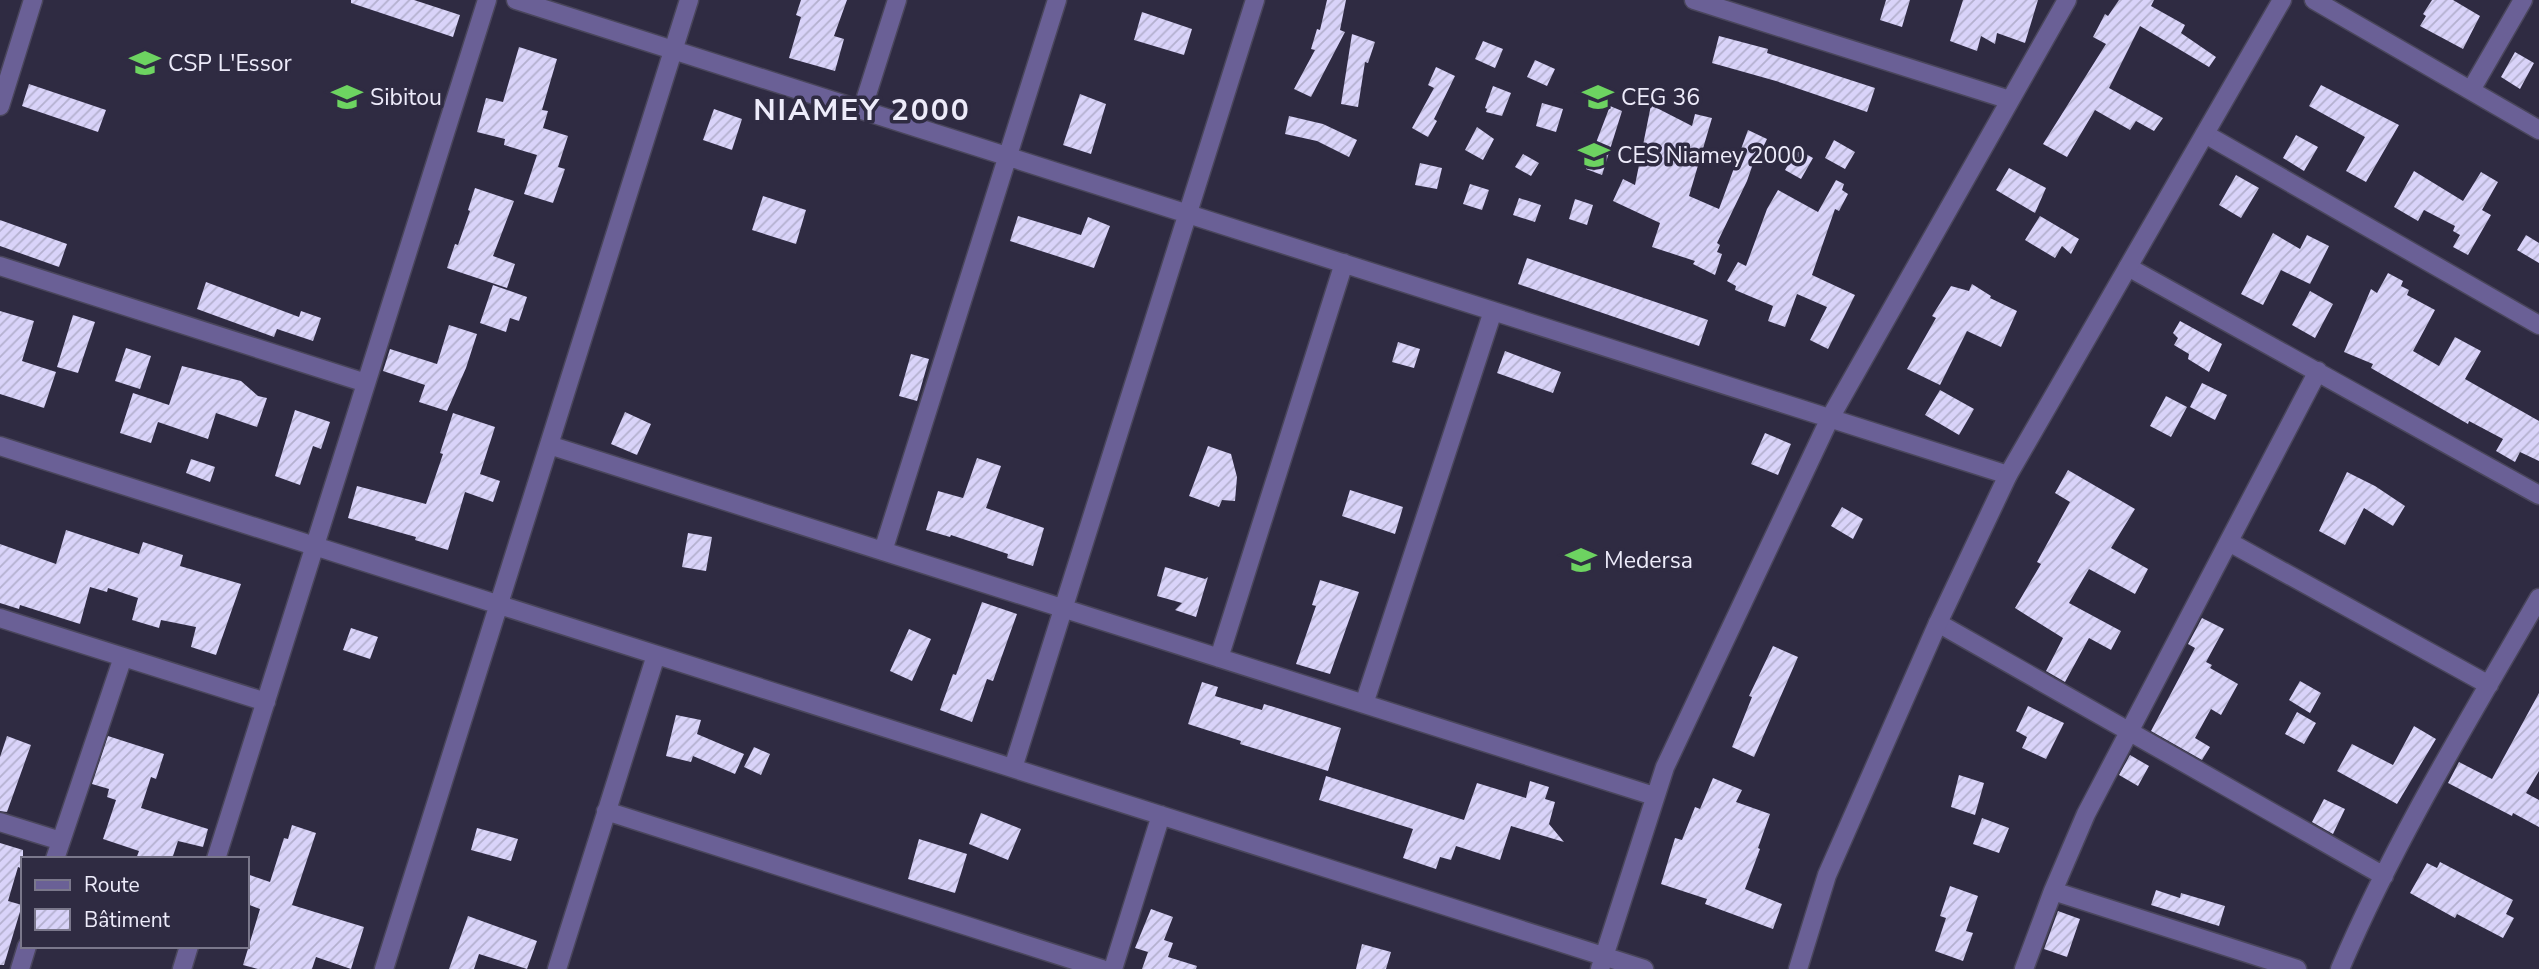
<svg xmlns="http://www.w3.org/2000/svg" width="2539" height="969" viewBox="0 0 2539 969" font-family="'Nunito Sans',sans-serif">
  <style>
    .building { fill: url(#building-hatch) }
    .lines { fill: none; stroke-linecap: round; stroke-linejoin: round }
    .minor-casing { stroke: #4a465c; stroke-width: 21 }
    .tertiary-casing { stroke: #4a465c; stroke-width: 21 }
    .minor { stroke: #6a6096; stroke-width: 18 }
    .tertiary { stroke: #6a6096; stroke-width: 18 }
    .labels { text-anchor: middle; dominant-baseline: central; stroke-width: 7; stroke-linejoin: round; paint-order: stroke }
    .poi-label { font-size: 23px; fill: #edebfa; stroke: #2f2b42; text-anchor: start }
    .district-label { font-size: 30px; font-weight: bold; letter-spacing: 2px; fill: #edebfa; stroke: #2f2b42 }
  </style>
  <defs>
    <pattern id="building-hatch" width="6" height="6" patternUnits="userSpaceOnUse" patternTransform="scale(1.75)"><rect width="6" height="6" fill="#d9d3f9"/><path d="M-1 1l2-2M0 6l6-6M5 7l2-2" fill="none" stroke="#b4b0ce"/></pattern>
  </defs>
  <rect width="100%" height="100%" fill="#2f2b42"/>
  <path class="building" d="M351,0H414L460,15L453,37L351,3Z
    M801,0H847L834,36L844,39L835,71L789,58L801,17L796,15Z
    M1327,0H1346L1340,30L1345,32L1311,97L1294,89L1315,50L1311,49L1317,29L1320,30Z
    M1886,0H1910L1902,27L1880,20Z
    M1963,0H2038L2025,43L1997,33L1995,44L1981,36L1977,51L1950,41Z
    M2119,0H2154L2151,6L2185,25L2181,33L2216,57L2209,67L2140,26L2109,88L2163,118L2154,131L2136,121L2130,130L2095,110L2067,157L2043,144L2106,44L2093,37L2105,14L2108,16Z
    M2432,0H2453L2480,16L2463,49L2420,26L2426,16L2423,14Z
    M1142,12L1192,29L1184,55L1134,40Z
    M1352,34L1375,42L1368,63L1365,62L1358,107L1341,104Z
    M1719,36L1768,49L1767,53L1875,88L1867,112L1776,81L1712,63Z
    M1483,41L1503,49L1495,68L1475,59Z
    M519,47L557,59L542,110L548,111L543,128L568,136L558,167L565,169L553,203L524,194L537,155L504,145L505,139L477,132L486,98L503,102Z
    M2515,52L2534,63L2520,89L2501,77Z
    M1535,60L1555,69L1547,86L1527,77Z
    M1436,67L1455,76L1434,119L1437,121L1428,137L1412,128L1434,88L1428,85Z
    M29,84L106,110L98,132L22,106Z
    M2321,85L2399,125L2366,182L2346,171L2365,137L2309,106Z
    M1493,86L1511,93L1502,116L1486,112L1487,109L1485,108Z
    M1080,94L1106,104L1091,154L1063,145Z
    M1542,103L1563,109L1556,132L1536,126Z
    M1651,105L1692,126L1695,114L1712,118L1689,196L1719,209L1748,130L1767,139L1757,160L1755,158L1747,181L1717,243L1720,245L1717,252L1722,254L1715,275L1693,264L1695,261L1652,247L1660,223L1613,201L1623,179L1635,185Z
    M1610,106L1622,111L1602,175L1586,169Z
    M714,109L742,119L732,150L703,140Z
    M1289,116L1323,124L1357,140L1349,157L1317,141L1285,134Z
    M1477,127L1494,139L1483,160L1465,150Z
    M2296,135L2318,147L2304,171L2283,158Z
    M1834,140L1855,152L1845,169L1825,158Z
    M1797,149L1813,158L1801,179L1785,170Z
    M1523,154L1539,163L1531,176L1515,167Z
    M1420,163L1442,168L1437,189L1415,185Z
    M2009,168L2046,188L2035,213L1996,190Z
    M2414,171L2463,201L2481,172L2498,182L2482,210L2491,215L2468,255L2453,247L2460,235L2453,231L2455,226L2424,210L2418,221L2394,207Z
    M2236,175L2259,188L2241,218L2219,205Z
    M1836,180L1844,184L1842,190L1848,194L1839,211L1835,209L1812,275L1855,295L1828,349L1810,340L1827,307L1797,294L1785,327L1768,321L1773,306L1735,290L1736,286L1727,281L1738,262L1746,266L1767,209L1778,190L1818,212Z
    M1470,184L1489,190L1482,210L1463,204Z
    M475,188L514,201L493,256L515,264L507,288L447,268L455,244L458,245L470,211L468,210Z
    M763,196L806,210L796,244L752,230Z
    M1519,198L1541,205L1535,222L1513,215Z
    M1575,199L1593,205L1587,225L1569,219Z
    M1018,216L1081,235L1088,217L1110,226L1094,268L1010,241Z
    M2040,216L2079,239L2071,254L2062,246L2055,258L2025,240Z
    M0,220L67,244L59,267L0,246Z
    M2273,233L2300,249L2307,235L2329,246L2310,284L2281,270L2263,305L2241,294Z
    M2526,235L2539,243V263L2517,250Z
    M1527,258L1708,320L1699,346L1518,284Z
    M2388,273L2403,281L2401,286L2409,290L2407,295L2435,310L2413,351L2439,366L2455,337L2481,351L2465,379L2539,421V461L2520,452L2515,462L2496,451L2503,439L2469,421L2468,424L2371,368L2373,364L2344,352L2371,289L2377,293Z
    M206,282L299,317L301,311L321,318L313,341L277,329L274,337L197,309Z
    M1972,284L1991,296L1990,298L2017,311L2001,347L1967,331L1940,385L1907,369L1936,318L1932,316L1951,286L1969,291Z
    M493,285L527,297L519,321L510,318L506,332L480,323Z
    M2310,291L2333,304L2315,338L2292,325Z
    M0,311L34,321L22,361L56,372L44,408L0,394Z
    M73,315L95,322L78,373L57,367Z
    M2180,321L2222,344L2209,372L2188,359L2189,354L2174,345L2178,338L2173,333Z
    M449,325L477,334L466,368L447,411L419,402L425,385L383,371L390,349L437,364Z
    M1398,342L1420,349L1414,368L1392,362Z
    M126,348L151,356L140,389L115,381Z
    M1505,351L1561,372L1553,393L1497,373Z
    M911,354L929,359L917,401L899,396Z
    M182,366L241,381L258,396L267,398L257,427L216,413L208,439L158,422L151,443L120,433L133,393L169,405Z
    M2202,383L2227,395L2215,420L2190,407Z
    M1940,390L1974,409L1959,435L1925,415Z
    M2166,396L2187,407L2171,437L2150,426Z
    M295,410L330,422L321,449L313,446L300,485L275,476Z
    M625,412L651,424L637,455L611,444Z
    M453,413L495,427L480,474L500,481L493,502L465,492L448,550L415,540L416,537L348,518L357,486L426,504L443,454L440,453Z
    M1765,433L1791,444L1778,475L1751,464Z
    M1208,446L1231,454L1237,477L1235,501L1222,500L1219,507L1189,496Z
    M977,458L1001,466L986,508L1044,528L1033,566L1007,558L1008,554L951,535L950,537L926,530L938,491L963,498Z
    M191,459L215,467L210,482L186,473Z
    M2068,470L2135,509L2111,548L2148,569L2135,594L2089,569L2069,603L2121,631L2111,650L2089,638L2065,682L2046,671L2063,638L2015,608L2041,564L2037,562L2070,502L2055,493Z
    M2347,472L2375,486L2405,506L2393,526L2364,508L2345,545L2319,531Z
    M1350,490L1403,507L1395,534L1342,516Z
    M1842,507L1863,519L1853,539L1831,526Z
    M66,530L139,554L143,542L183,555L180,566L241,584L216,655L191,647L196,627L161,620L159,628L132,620L138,598L108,588L107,592L90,587L80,624L20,605L19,609L0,603V544L56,564Z
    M688,533L712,537L706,571L682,567Z
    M1165,567L1205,579L1208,577L1196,617L1175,610L1182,603L1157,596Z
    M1320,580L1359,592L1330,674L1296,664L1316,606L1312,605Z
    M982,602L1017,614L993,681L987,679L972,722L940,710L953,674L956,675Z
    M2202,618L2224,629L2206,662L2212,665L2210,668L2238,684L2221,715L2211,709L2195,738L2210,747L2202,760L2151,731L2195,648L2188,644Z
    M351,628L378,637L370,659L343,650Z
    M909,629L931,639L912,681L890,671Z
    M1773,646L1798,657L1754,757L1732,747L1752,697L1749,696Z
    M2300,681L2321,693L2310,713L2289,700Z
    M1202,682L1218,687L1215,696L1262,710L1264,704L1341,728L1328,771L1240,744L1241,741L1188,724Z
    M2539,693V771L2526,793L2539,800V827L2513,813L2512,816L2448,783L2459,762L2492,779Z
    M2028,706L2064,723L2046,759L2022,748L2027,737L2016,731Z
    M2297,712L2316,723L2304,744L2285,734Z
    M676,715L701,720L697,734L744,754L735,774L693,756L691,762L666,756Z
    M2414,726L2436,739L2397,804L2337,771L2352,744L2393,765Z
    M7,736L31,745L7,812L0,811V757Z
    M108,736L164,754L156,779L151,777L141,808L208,829L203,847L178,841L172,859H136L139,851L103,839L116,800L107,797L109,789L92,784Z
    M754,747L770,754L761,775L744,767Z
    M2130,755L2149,766L2138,786L2119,775Z
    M1959,775L1984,783L1975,815L1951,807Z
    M1326,776L1464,820L1477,783L1526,798L1530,781L1549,787L1545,799L1555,802L1549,824L1564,842L1511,826L1500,860L1456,846L1451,860L1440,857L1436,869L1403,858L1413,829L1319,800Z
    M1713,778L1742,790L1736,802L1770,814L1758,848L1760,849L1745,889L1782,904L1773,929L1705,904L1707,899L1661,884L1675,838L1682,840L1695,807L1700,809Z
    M2324,799L2345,809L2333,834L2312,822Z
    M981,813L1021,829L1008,860L969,844Z
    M1982,818L2009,828L1999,853L1973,844Z
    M292,825L316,833L292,905L364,927L351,969L316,957L312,969H258L243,965L260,909L247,904V874L270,882L284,838L288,839Z
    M477,828L518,839L511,861L471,850Z
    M919,839L967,854L955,893L908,879Z
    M0,843L23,850V869L18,867L8,901L22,905L4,965H0Z
    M2440,862L2513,900L2506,914L2514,918L2503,938L2457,914L2455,918L2410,893L2427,863L2437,868Z
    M1950,886L1978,896L1966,931L1973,933L1963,961L1935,951L1946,918L1940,916Z
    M2156,890L2180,898L2181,893L2225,906L2219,926L2151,905Z
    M1151,909L1173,917L1164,940L1173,943L1168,957L1197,966L1196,969H1142L1148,952L1135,948Z
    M2058,911L2080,919L2067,957L2044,949Z
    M468,916L537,941L527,969L479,954L474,969H449Z
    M1362,944L1391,952L1386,969H1356Z"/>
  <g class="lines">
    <g class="minor-casing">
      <path id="minor" d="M516,0L2008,475
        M1694,0L2010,100
        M2314,0L2539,130
        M2471,90L2523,0
        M0,106L33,0
        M862,110L897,0
        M2205,134L2539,325
        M0,266L366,383
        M2128,267L2539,495
        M549,445L1654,796
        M0,446L1644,969
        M2229,542L2489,685
        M883,551L1057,0
        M0,618L266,702
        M1938,623L2384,876
        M1219,658L1344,263
        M1364,704L1493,311
        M1013,768L1255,0
        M606,811L1102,969
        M0,822L61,841
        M55,859L123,657
        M216,859L487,0
        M2053,891L2297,969
        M20,969L27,946
        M182,969L189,946
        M384,969L689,0
        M557,969L656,655
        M1113,969L1161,815
        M1600,969L1665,767L1830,418L2067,0
        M2024,969L2053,891L2086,814L2318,371
        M2340,969C2395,840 2469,719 2539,598"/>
    </g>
    <g class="tertiary-casing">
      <path id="tertiary" d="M1798,969L1827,875L1938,623L2008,475L2282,0"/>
    </g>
    <use href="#minor" class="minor"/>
    <use href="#tertiary" class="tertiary"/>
  </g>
  <defs>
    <g id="school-bare" transform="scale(2.415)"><path d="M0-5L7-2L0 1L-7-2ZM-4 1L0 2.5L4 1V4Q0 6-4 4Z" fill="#6dd361" stroke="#2f2b42" stroke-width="2.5" paint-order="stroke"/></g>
  </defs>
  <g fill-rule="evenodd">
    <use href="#school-bare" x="145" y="63"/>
    <use href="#school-bare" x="347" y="97"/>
    <use href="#school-bare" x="1598" y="97"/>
    <use href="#school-bare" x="1594" y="155"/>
    <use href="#school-bare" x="1581" y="560"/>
  </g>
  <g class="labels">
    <g class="poi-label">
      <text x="168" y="63">CSP L'Essor</text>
      <text x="370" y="97">Sibitou</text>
      <text x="1621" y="97">CEG 36</text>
      <text x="1617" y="155">CES Niamey 2000</text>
      <text x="1604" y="560">Medersa</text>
    </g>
    <g class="district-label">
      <text x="862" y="110">NIAMEY 2000</text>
    </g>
  </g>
  <rect x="21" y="857" width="228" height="91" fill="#2f2b42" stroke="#7b788c" stroke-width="2"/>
  <rect x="35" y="880" width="35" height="10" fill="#6a6096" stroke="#7b788c" stroke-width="2"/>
  <text x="84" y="892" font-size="21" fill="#edebfa">Route</text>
  <rect x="35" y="909" width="35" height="21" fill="url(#building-hatch)" stroke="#7b788c" stroke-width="2"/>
  <text x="84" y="927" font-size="21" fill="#edebfa">Bâtiment</text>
</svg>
